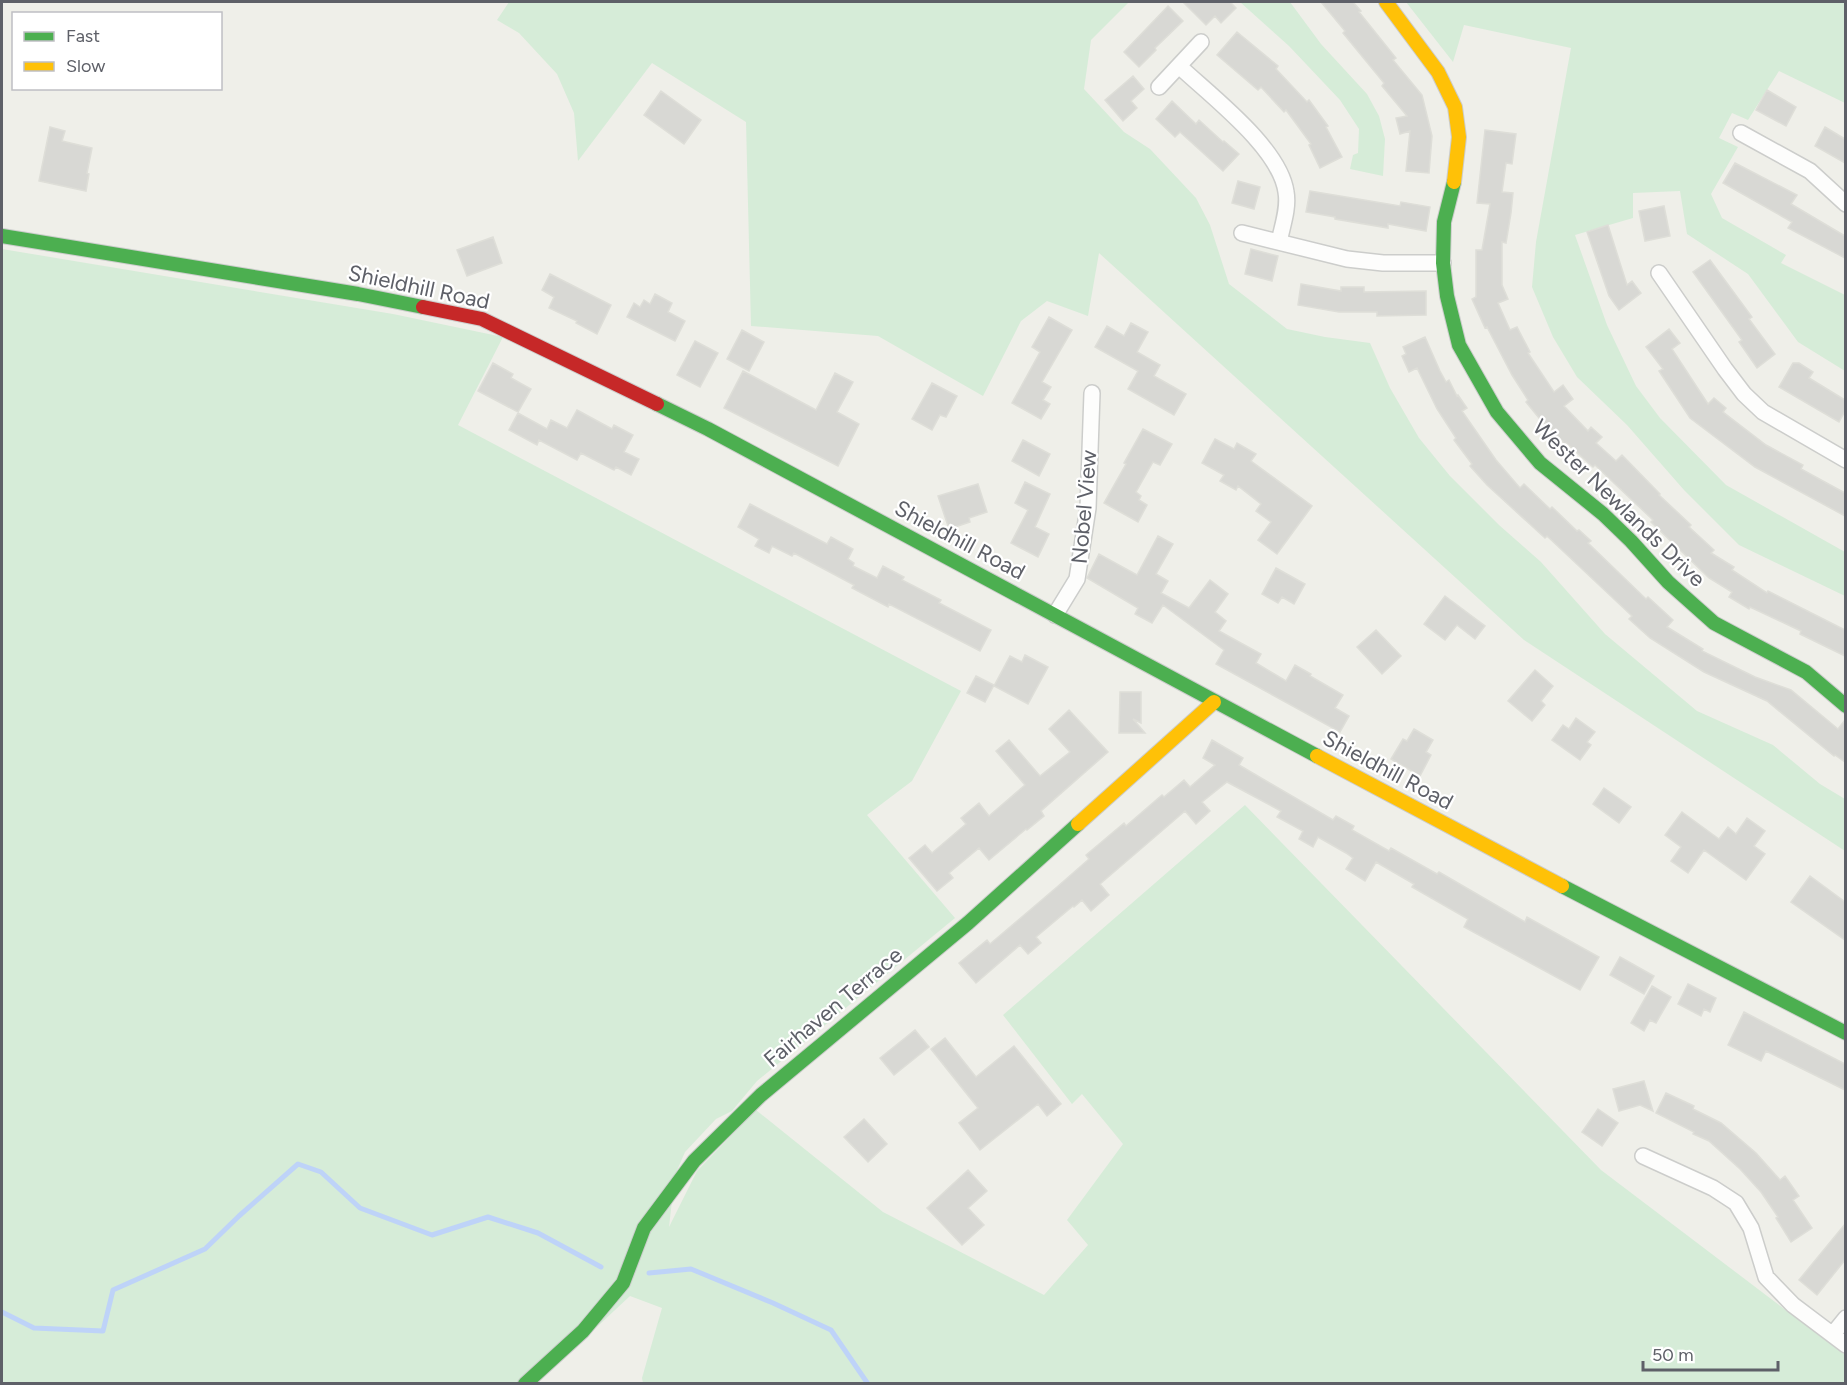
<svg xmlns="http://www.w3.org/2000/svg" width="1847" height="1385" viewBox="0 0 1847 1385" font-family="Figtree,sans-serif">
  <style>
    .green { fill: #d6ecd8 }
    .lines { fill: none; stroke-linecap: round; stroke-linejoin: round }
    .stream { stroke: #bed3f8; stroke-width: 5 }
    .building { fill: #d8d8d4; stroke: #deded8; stroke-width: 1.5 }
    .street-casing { stroke: #cccdcb; stroke-width: 18 }
    .fast-casing { stroke: #cccdcc; stroke-width: 16 }
    .slow-casing { stroke: #cccdcc; stroke-width: 16 }
    .jam-casing { stroke: #cccdcc; stroke-width: 16 }
    .street { stroke: #fdfdfc; stroke-width: 15 }
    .fast { stroke: #4caf50; stroke-width: 14 }
    .slow { stroke: #ffc107; stroke-width: 14 }
    .jam { stroke: #c62828; stroke-width: 14 }
    .labels { text-anchor: middle; dominant-baseline: central; stroke-width: 4.5; stroke-linejoin: round; paint-order: stroke }
    .street-label { font-size: 22px; fill: #5e6068; stroke: #fff }
  </style>
  <rect width="100%" height="100%" fill="#efefe9"/>
  <path class="green" d="M509,2H1129L1091,40L1084,89L1124,132L1150,149L1196,198L1210,225L1229,284L1287,329L1325,337L1370,343L1390,388L1419,438L1450,476L1499,525L1541,562L1605,634L1697,711L1773,745L1820,784L1845,799V851L1524,640L1099,253L1088,316L1047,301L1021,321L983,396L878,336L751,326L746,122L652,63L578,161L574,113L557,74L519,33L497,20Z
    M1240,2H1290L1321,44L1367,94L1379,116L1385,139L1383,176L1350,169L1353,155L1358,153L1359,129L1340,100L1289,46Z
    M1406,2L1845,3V103L1779,71L1748,120L1732,113L1719,138L1738,147L1711,194L1722,218L1786,255L1781,263L1845,295V371L1798,342L1748,274L1687,234L1680,191L1633,193V218L1575,235L1607,325L1636,386L1660,418L1726,485L1845,552V596L1739,545L1684,490L1627,425L1577,377L1553,337L1532,287L1536,242L1571,48L1464,25L1453,62Z
    M2,249L393,314L503,337L458,425L961,691L912,781L867,815L955,918L757,1081L732,1111L716,1119L685,1152L675,1175L669,1227L697,1171L756,1110L883,1212L1044,1295L1088,1245L1067,1220L1123,1144L1082,1094L1072,1104L1003,1015L1245,805L1601,1170L1845,1355V1383H643L642,1378L662,1308L630,1296L537,1383H2Z"/>
  <g class="lines">
    <path class="stream" d="M649,1273L691,1269L773,1303L831,1330L868,1384
      M2,1312L34,1328L103,1331L113,1290L205,1249L239,1216L298,1164L321,1172L360,1208L432,1235L488,1217L538,1233L601,1267"/>
  </g>
  <path class="building" d="M1183,2H1230L1236,8L1221,23L1215,16L1206,25Z
    M1321,2H1353L1361,11L1359,12L1396,58L1393,60L1422,95L1432,136L1429,173L1406,171L1410,131L1400,134L1396,118L1407,116L1382,86L1384,83L1343,33L1345,31Z
    M1168,6L1183,21L1155,48L1156,50L1139,67L1124,52Z
    M1237,32L1278,66L1276,69L1307,102L1309,100L1328,126L1326,127L1342,157L1320,168L1309,145L1311,144L1286,110L1284,112L1261,87L1258,90L1217,55Z
    M1133,76L1144,89L1131,101L1137,108L1123,121L1105,100Z
    M1767,90L1796,107L1786,126L1756,110Z
    M661,91L701,120L684,144L644,115Z
    M1172,101L1196,124L1199,120L1223,142L1224,141L1239,154L1223,171L1180,132L1175,137L1156,119Z
    M50,127L65,131L62,141L92,148L87,173L89,174L86,191L39,181Z
    M1825,127L1845,139V163L1815,146Z
    M1485,130L1516,134L1512,164L1506,163L1502,192L1513,193L1511,213L1506,243L1502,242V285L1508,299L1498,303L1510,330L1517,327L1530,352L1528,353L1554,392L1563,385L1573,399L1564,406L1588,431L1591,427L1602,437L1596,443L1616,461L1622,455L1660,494L1659,495L1691,525L1689,527L1714,550L1711,553L1734,567L1732,570L1767,593L1768,591L1845,630V656L1800,634L1801,631L1750,607L1749,609L1729,597L1732,592L1709,578L1651,522L1653,520L1595,465L1593,467L1566,443L1565,444L1544,422L1543,423L1526,402L1528,400L1512,375L1487,327L1485,328L1472,299L1476,297V250H1482L1490,204L1477,203Z
    M1735,163L1797,195L1791,204L1845,236V258L1788,228L1792,222L1723,183Z
    M1238,181L1260,187L1254,209L1232,203Z
    M1310,191L1400,206L1401,202L1430,207L1426,231L1388,224V228L1335,219V217L1306,212Z
    M1664,206L1670,236L1645,241L1639,211Z
    M1608,225L1627,285L1632,281L1641,293L1619,310L1609,296L1587,232Z
    M493,237L502,263L467,276L457,250Z
    M1251,249L1278,256L1272,281L1245,274Z
    M1710,260L1752,317L1749,319L1775,354L1757,368L1739,342L1742,340L1693,272Z
    M550,274L611,305L597,334L576,323L577,321L549,308L554,297L542,290Z
    M1301,284L1341,291V287H1364V292L1426,291V315L1377,316V312H1339L1298,305Z
    M655,294L672,303L668,312L685,321L675,341L627,317L634,303L640,307L644,300L650,304Z
    M1049,317L1072,330L1042,382L1051,387L1043,400L1050,404L1041,419L1012,403L1040,352L1032,347Z
    M1131,323L1148,332L1137,352L1160,365L1154,376L1186,394L1174,415L1128,389L1138,371L1095,347L1107,326L1124,336Z
    M1669,329L1680,343L1672,349L1708,404L1714,398L1726,408L1723,412L1766,445L1803,465L1801,469L1845,493V516L1755,467L1690,418L1659,371L1663,369L1646,347Z
    M742,330L764,342L749,371L727,359Z
    M1425,337L1440,371L1446,382L1449,380L1457,396L1458,395L1467,408L1462,411L1496,460L1520,488L1524,484L1550,509L1552,507L1577,531L1579,530L1591,541L1588,543L1646,599L1648,597L1673,620L1667,627L1703,649L1702,651L1755,677L1791,690L1838,729L1845,720V762L1835,755L1834,756L1767,701L1704,672L1650,638L1629,619L1632,616L1547,536L1545,538L1487,485L1470,466L1472,464L1454,440L1456,438L1437,409L1417,368L1409,372L1402,356L1406,354L1403,347Z
    M695,341L718,353L700,387L677,375Z
    M493,363L513,374L511,378L531,389L518,412L478,391Z
    M1793,363H1799L1813,372L1809,378L1845,400V411L1839,422L1779,387Z
    M743,371L816,410L835,373L853,382L837,412L859,424L838,466L724,408Z
    M932,383L957,396L946,417L940,415L932,430L912,419Z
    M577,410L612,429L614,425L633,435L624,452L639,459L631,475L616,467L614,470L581,453L577,460L539,440L537,445L509,430L518,413L547,429L551,420L567,428Z
    M1143,429L1172,444L1160,465L1153,462L1136,492L1141,496L1139,500L1147,505L1138,522L1104,503L1126,464L1124,463Z
    M1215,439L1234,449L1237,443L1256,454L1251,461L1312,506L1277,554L1258,540L1271,522L1256,511L1261,504L1238,486L1236,490L1220,481L1224,475L1202,463Z
    M1023,440L1050,454L1039,476L1012,461Z
    M1025,482L1050,494L1035,527L1049,534L1038,557L1011,543L1028,510L1015,503Z
    M978,484L987,512L969,518L970,522L949,529L938,496Z
    M750,504L827,544L831,537L853,549L848,559L854,563L853,566L877,578L883,566L904,577L902,580L941,600L939,603L991,630L980,651L889,604L888,607L852,588L854,585L794,553L792,556L772,546L769,553L755,546L759,539L738,527Z
    M1158,536L1173,544L1156,574L1168,581L1161,593L1189,608L1210,580L1228,594L1215,612L1226,621L1219,631L1261,654L1256,663L1286,681L1295,665L1311,674L1310,676L1343,695L1335,708L1349,716L1340,732L1216,664L1224,650L1163,605L1152,623L1135,614L1138,608L1087,578L1099,554L1137,575Z
    M1276,568L1305,584L1294,604L1282,597L1278,603L1262,594Z
    M1445,596L1485,626L1475,639L1457,625L1445,640L1424,624Z
    M1376,630L1401,656L1382,674L1357,647Z
    M1025,655L1048,667L1028,704L994,686L1010,656L1022,662Z
    M1535,670L1553,686L1541,701L1545,705L1532,721L1508,701Z
    M976,676L994,685L985,702L967,693Z
    M1120,692H1141V723L1133,719L1145,733H1119Z
    M1069,710L1108,752L1041,811L1044,816L1027,830L1026,829L989,860L979,848L949,873L953,878L937,891L909,858L925,845L932,853L966,824L961,818L979,803L989,816L1025,785L996,751L1009,740L1040,776L1070,752L1049,729Z
    M1576,718L1595,732L1587,742L1591,745L1580,760L1552,740L1563,725L1569,729Z
    M1414,729L1433,740L1426,752L1431,755L1420,776L1391,759L1403,739L1407,741Z
    M1212,740L1243,758L1239,765L1333,820L1336,816L1354,826L1352,830L1389,851L1391,848L1437,874L1439,872L1525,922L1527,917L1599,957L1580,990L1464,927L1468,919L1412,887L1414,884L1376,862L1365,881L1346,869L1353,858L1346,853L1318,837L1313,847L1299,839L1303,831L1277,817L1281,811L1227,782L1202,802L1210,811L1196,824L1185,811L1100,884L1109,895L1091,911L1082,900L1074,907L1073,906L1036,937L1041,943L1028,954L1020,945L976,983L959,963L987,940L990,944L1057,887L1089,859L1086,855L1124,823L1126,826L1162,795L1164,797L1184,780L1190,787L1215,765L1203,758Z
    M1604,788L1631,807L1619,823L1593,804Z
    M1682,812L1719,839L1728,827L1736,834L1747,818L1765,831L1754,846L1765,854L1746,880L1704,850L1688,873L1671,861L1681,847L1665,835Z
    M1810,876L1845,902V940L1791,902Z
    M1620,957L1654,976L1644,994L1610,975Z
    M1688,984L1716,998L1710,1012L1704,1009L1701,1016L1678,1004Z
    M1652,986L1671,997L1656,1023L1650,1020L1644,1031L1631,1023Z
    M1744,1012L1845,1064V1090L1766,1051L1761,1061L1728,1045Z
    M915,1030L929,1047L894,1075L880,1058Z
    M945,1038L976,1077L1014,1046L1061,1104L1047,1116L1038,1104L980,1150L959,1123L978,1108L931,1049Z
    M1644,1081L1653,1111L1640,1105L1619,1111L1613,1089Z
    M1666,1093L1694,1106L1693,1109L1721,1123L1756,1153L1780,1180L1785,1176L1799,1196L1793,1200L1812,1228L1791,1242L1776,1218L1778,1217L1761,1192L1740,1169L1709,1141L1693,1134L1694,1132L1656,1113Z
    M1598,1109L1618,1123L1602,1146L1582,1132Z
    M864,1119L887,1144L868,1162L844,1137Z
    M968,1170L987,1191L968,1208L984,1225L962,1245L927,1208Z
    M1845,1224V1260L1817,1295L1799,1280Z"/>
  <g class="lines">
    <g class="street-casing">
      <path id="street" d="M1179,66C1211,96 1280,148 1286,192C1289,208 1282,227 1279,242
        M1159,87L1201,42
        M1741,133L1810,171L1846,204
        M1242,233L1347,259L1383,263H1443
        M1659,273L1725,369L1744,394L1763,412L1846,460
        M1055,615L1077,579L1088,508L1092,393
        M1643,1156L1713,1188L1736,1203L1751,1228L1766,1277L1793,1305L1846,1345
        M1833,1334L1846,1318"/>
    </g>
    <g class="fast-casing">
      <path id="fast" d="M1454,182L1444,222L1443,263L1447,296L1459,345L1497,412L1540,463L1603,514L1631,541L1668,582L1714,623L1806,672L1846,706
        M2,236L358,294L423,307
        M657,404L708,429L1317,756
        M1562,886L1846,1033
        M525,1384L583,1331L623,1283L644,1228L694,1161L761,1095L968,923L1078,824"/>
    </g>
    <g class="slow-casing">
      <path id="slow" d="M1386,2L1438,72L1455,107L1459,137L1454,182
        M1317,756L1562,886
        M1078,824L1214,702"/>
    </g>
    <g class="jam-casing">
      <path id="jam" d="M423,307L482,319L657,404"/>
    </g>
    <use href="#street" class="street"/>
    <use href="#fast" class="fast"/>
    <use href="#slow" class="slow"/>
    <use href="#jam" class="jam"/>
  </g>
  <g class="labels">
    <g class="street-label">
      <text transform="translate(419 287) rotate(12)">Shieldhill Road</text>
      <text transform="translate(1619 503) rotate(44)">Wester Newlands Drive</text>
      <text transform="translate(1084 507) rotate(-85)">Nobel View</text>
      <text transform="translate(960 540) rotate(28)">Shieldhill Road</text>
      <text transform="translate(1388 770) rotate(28)">Shieldhill Road</text>
      <text transform="translate(833 1007) rotate(-40)">Fairhaven Terrace</text>
    </g>
  </g>
  <rect width="1847" height="1385" fill="none" stroke="#5e6068" stroke-width="6"/>
  <rect x="12" y="12" width="210" height="78" fill="#ffffff" stroke="#bfbfc3" stroke-width="1.5"/>
  <rect x="24" y="32" width="30" height="9" fill="#4caf50" stroke="#bfbfc3" stroke-width="1.5"/>
  <text x="66" y="42" font-size="18" fill="#5e6068">Fast</text>
  <rect x="24" y="62" width="30" height="9" fill="#ffc107" stroke="#bfbfc3" stroke-width="1.5"/>
  <text x="66" y="72" font-size="18" fill="#5e6068">Slow</text>
  <path d="M1643 1361v9h135v-9" fill="none" stroke="#5e6068" stroke-width="3"/>
  <text x="1652" y="1361" font-size="18" fill="#5e6068" stroke="#ffffff" stroke-width="4.5" paint-order="stroke">50 m</text>
</svg>
